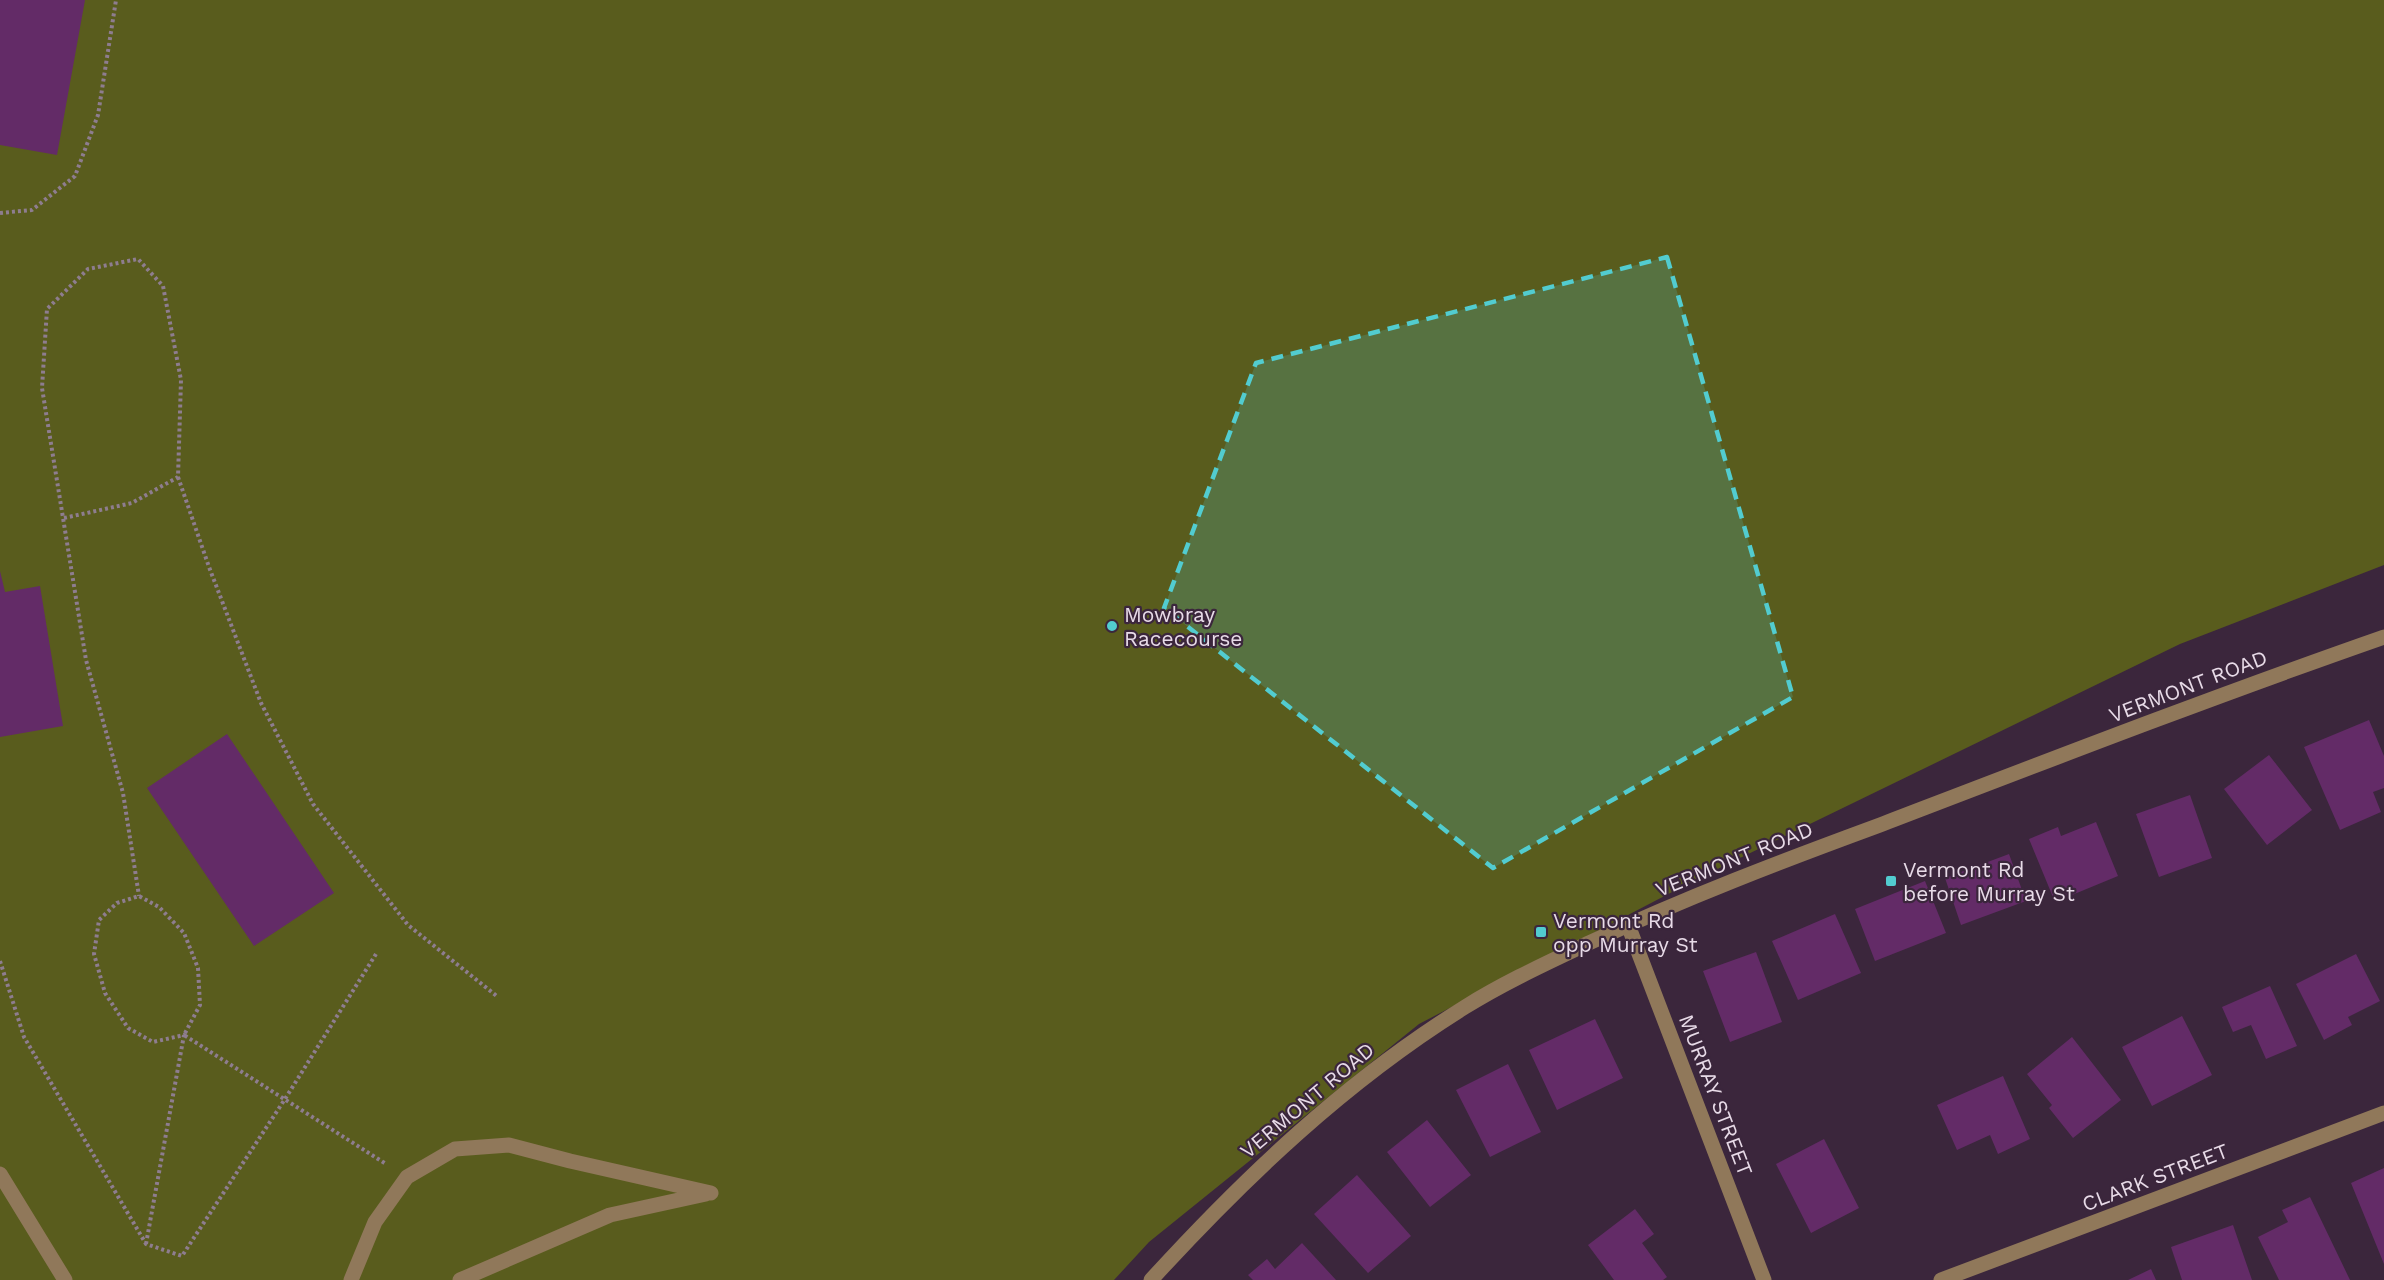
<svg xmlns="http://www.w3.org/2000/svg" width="2384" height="1280" viewBox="0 0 2384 1280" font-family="'Work Sans',sans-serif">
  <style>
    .green { fill: #595c1d }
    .building { fill: #632b67 }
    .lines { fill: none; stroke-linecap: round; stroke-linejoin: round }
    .path { stroke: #8e7d8f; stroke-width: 4; stroke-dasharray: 3 3; stroke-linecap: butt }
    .minor { stroke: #90785a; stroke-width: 15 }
    .marked { fill: #52ccd0; fill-opacity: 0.2; stroke: #52ccd0; stroke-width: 4.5; stroke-dasharray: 12 8; stroke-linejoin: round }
    .poi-dot { fill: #52ccd0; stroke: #3b263c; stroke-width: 2 }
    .labels { text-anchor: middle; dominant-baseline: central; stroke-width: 4.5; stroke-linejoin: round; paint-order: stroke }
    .poi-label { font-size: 21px; fill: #e8dbe8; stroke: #3b263c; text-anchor: start }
    .street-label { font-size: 21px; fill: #e8dbe8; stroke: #3b263c }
  </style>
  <rect width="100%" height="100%" fill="#3b263c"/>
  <path class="green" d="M0,0H2384V565L2180,644L1699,878L1419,1024L1149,1242L1114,1280H0Z"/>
  <path class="building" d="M0,0H85L57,155L0,145Z
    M0,571L5,592L40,586L63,726L0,737Z
    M2369,720L2384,756V788L2373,792L2381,812L2340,830L2304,747Z
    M227,734L334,893L254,946L147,788Z
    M2269,755L2312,810L2267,845L2224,789Z
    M2190,795L2212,858L2159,877L2136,814Z
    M2096,822L2118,876L2055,902L2029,839L2058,827L2061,836Z
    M2009,854L2026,901L1961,925L1945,878Z
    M1925,881L1946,933L1875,961L1855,909Z
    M1835,914L1861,973L1798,1000L1772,941Z
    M1756,952L1782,1022L1730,1042L1703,971Z
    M2356,954L2380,1001L2348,1017L2352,1025L2324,1040L2296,984Z
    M2270,986L2297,1046L2266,1059L2251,1025L2233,1032L2222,1007Z
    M2182,1016L2212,1075L2152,1106L2122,1047Z
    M1595,1019L1623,1078L1557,1110L1529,1050Z
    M2072,1037L2121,1100L2073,1138L2049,1108L2052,1105L2027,1074Z
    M1508,1064L1541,1132L1490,1157L1456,1090Z
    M2003,1076L2030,1139L1998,1154L1990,1135L1957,1150L1937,1105Z
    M1427,1120L1471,1175L1430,1207L1387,1152Z
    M1824,1139L1859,1208L1811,1233L1776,1164Z
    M2384,1168V1264L2351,1183Z
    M1357,1175L1411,1236L1368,1273L1314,1214Z
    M2310,1197L2350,1280H2279L2258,1237L2288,1222L2282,1210Z
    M1635,1209L1654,1234L1642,1243L1667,1277L1663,1280H1614L1588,1245Z
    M2233,1225L2252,1280H2182L2171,1247Z
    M1302,1243L1336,1280H1253L1248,1275L1267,1259L1275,1269Z
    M2151,1269L2156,1280H2128Z"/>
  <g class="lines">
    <path class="path" d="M0,213L32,210L75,176L98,115L116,0
      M178,477L209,567L261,703L313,804L408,925L498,997
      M64,518L132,503L178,477L181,380L163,286L138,259L88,269L47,309L42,388L86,660L123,793L139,896
      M0,961L24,1037L146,1244L182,1256L285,1099L376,954
      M146,1244L184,1035L153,1042L128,1028L105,993L94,954L99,920L117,903L139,896L159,907L184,933L198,968L200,1005L184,1035L386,1164"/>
    <path class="minor" d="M1628,925L1764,1280
      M0,1174L65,1280
      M351,1280L375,1222L407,1177L455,1149L509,1145L570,1161L711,1193
      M460,1280L610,1215L706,1194
      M1151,1280C1245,1177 1346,1081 1465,1007C1505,982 1549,962 1591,942C1685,898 1782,861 1880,825C2047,761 2215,696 2384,637
      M1941,1280L2384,1113"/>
  </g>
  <path class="marked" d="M1667,257L1793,697L1493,868L1164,608L1256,363Z"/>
  <g class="poi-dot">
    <circle cx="1112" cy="626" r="6"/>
    <rect x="1885" y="875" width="12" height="12" rx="3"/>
    <rect x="1535" y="926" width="12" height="12" rx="3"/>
  </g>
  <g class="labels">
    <g class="poi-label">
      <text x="1124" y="614">Mowbray<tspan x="1124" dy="24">Racecourse</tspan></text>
      <text x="1903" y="869">Vermont Rd<tspan x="1903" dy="24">before Murray St</tspan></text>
      <text x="1553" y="920">Vermont Rd<tspan x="1553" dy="24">opp Murray St</tspan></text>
    </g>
    <g class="street-label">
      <text transform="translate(2188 686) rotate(-21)">VERMONT ROAD</text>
      <text transform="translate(1734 859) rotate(-22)">VERMONT ROAD</text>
      <text transform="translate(1716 1095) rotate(69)">MURRAY STREET</text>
      <text transform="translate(1307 1100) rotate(-40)">VERMONT ROAD</text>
      <text transform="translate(2155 1177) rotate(-21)">CLARK STREET</text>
    </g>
  </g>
</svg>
